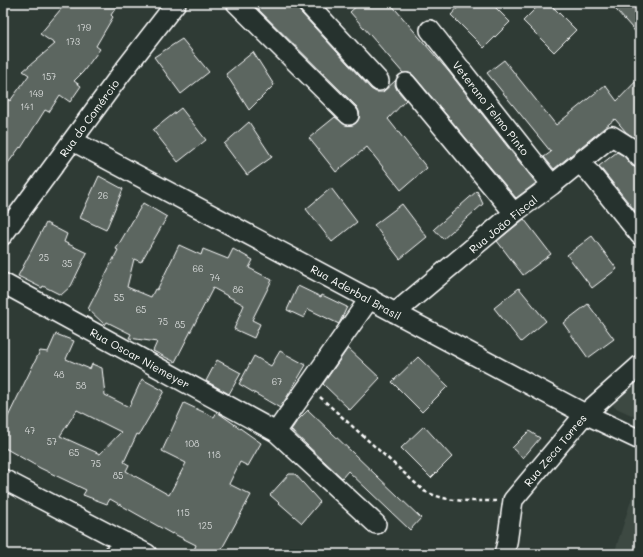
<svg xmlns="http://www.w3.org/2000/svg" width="643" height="557" viewBox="0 0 643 557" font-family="Mali,sans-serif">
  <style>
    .built { fill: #3c4842 }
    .building { fill: #5b6661; stroke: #fff; fill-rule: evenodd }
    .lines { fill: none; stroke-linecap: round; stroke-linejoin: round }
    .minor-casing { stroke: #fff; stroke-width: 22 }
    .path { stroke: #fff; stroke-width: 2.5; stroke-dasharray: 4 3; stroke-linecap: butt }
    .minor { stroke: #26332d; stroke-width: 19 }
    .labels { text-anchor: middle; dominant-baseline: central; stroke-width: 3; stroke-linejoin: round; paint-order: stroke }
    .number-label { font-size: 9px; fill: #d6d9d8 }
    .street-label { font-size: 11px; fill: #fff; stroke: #26332d }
  </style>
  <rect width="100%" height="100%" fill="#2f3b35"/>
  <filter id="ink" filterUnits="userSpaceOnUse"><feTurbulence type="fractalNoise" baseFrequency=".025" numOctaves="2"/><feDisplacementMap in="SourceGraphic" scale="8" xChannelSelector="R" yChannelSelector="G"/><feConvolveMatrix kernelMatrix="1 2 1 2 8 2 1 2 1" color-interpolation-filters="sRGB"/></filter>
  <g filter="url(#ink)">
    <path class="built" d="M640,372V419L614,407L610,397Z
      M640,472V554H614Z"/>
    <path class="building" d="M66,3H119L111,15L113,17L96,46L100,49L83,72L74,81L81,86L70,102L60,95L49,112L45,110L21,148L20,147L3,170V96L10,101L29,75L23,71L55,44L40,34Z
      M252,3H292L371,89L376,92H383L396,80L395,85L397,90L406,100L388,119L427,168L401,190L367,147L336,172L309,138L335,117L346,125H352L357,122L359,118V112L357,107Z
      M360,3H390L449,72L536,183L516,198L414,76L409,73H403L350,12Z
      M462,3H491L510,22L484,48L451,15Z
      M541,3H549L576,30L554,52L523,21Z
      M610,3H640V37Z
      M182,39L209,72L181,94L154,57Z
      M253,52L274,85L249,110L226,74Z
      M504,60L556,125L605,85L617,101L640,77V142L626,132L615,119L554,169L544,157L551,152L487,73Z
      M181,108L206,140L178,162L153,130Z
      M249,122L272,157L247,175L224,144Z
      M617,152L624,156L632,166L640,169V217L599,166Z
      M99,176L123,189L106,230L80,218Z
      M331,188L357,222L332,242L306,209Z
      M477,191L483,204L443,239L434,229Z
      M143,203L167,217L141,262L134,259L127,287L151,297L155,289L157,290L179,245L201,255L203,249L228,259L233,249L253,260L249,268L272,280L252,320L260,324L254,338L234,329L244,305L213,288L175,362L153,351L157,342L129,338L131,334L107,322L105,325L88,309L118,250L116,249Z
      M402,204L427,237L400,259L374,225Z
      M524,219L551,254L523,275L497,241Z
      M46,223L67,234L64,242L87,253L71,286L61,295L43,286L42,288L18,276Z
      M592,236L617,269L592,288L567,255Z
      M298,286L321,297L322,295L347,307L339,324L308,309L304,318L287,310Z
      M519,288L546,321L521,342L494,308Z
      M588,304L614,339L588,358L563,323Z
      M56,334L74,341L66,359L90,369L92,364L102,368L105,395L129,407L142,379L164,391L139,435L137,434L124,462L129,465L126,471L169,495L186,463L162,451L184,403L214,417L217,412L261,443L248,466L240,462L229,484L251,495L219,554H201L194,550L196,545L172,533V534L110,499L107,504L83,495L86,490L40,468L3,447V427L40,351L48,352ZM77,410L121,432L100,454L60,436Z
      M348,348L380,378L350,410L323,384Z
      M280,351L306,365L290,392L280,408L239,384L254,356L271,366Z
      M418,357L448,386L422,412L392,382Z
      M217,360L241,373L229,394L206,381Z
      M308,410L421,518L410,530L348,471L342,478L291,430L297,421Z
      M424,426L452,457L431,478L401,448Z
      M529,431L540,438L523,458L512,448Z
      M289,474H295L320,502L302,523L270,495Z"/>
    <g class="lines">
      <g class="minor-casing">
        <path id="minor" d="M236,3L349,115
          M307,3L379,81
          M430,30L552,185
          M406,83L514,213
          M73,141L585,414L640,440
          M579,163L591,174L640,235
          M3,235L121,74L176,3
          M3,283L276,432L376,524
          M395,313L514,213L552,185L612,136L631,148L640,158
          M276,432L370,298
          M3,479L147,554
          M114,554L125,542
          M504,554L507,543L513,500L585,414L640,365"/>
      </g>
      <path class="path" d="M320,397L424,491C449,503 469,501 496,501"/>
      <use href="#minor" class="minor"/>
    </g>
  </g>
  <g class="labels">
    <g class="number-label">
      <text x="84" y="27">179</text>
      <text x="73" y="41">173</text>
      <text x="49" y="76">157</text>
      <text x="36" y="93">149</text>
      <text x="27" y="106">141</text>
      <text x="103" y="195">26</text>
      <text x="44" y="257">25</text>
      <text x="67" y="263">35</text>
      <text x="198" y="268">66</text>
      <text x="215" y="277">74</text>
      <text x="238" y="289">86</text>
      <text x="119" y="297">55</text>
      <text x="141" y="309">65</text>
      <text x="163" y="321">75</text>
      <text x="180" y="324">85</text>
      <text x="59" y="374">48</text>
      <text x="277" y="381">67</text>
      <text x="81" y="385">58</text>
      <text x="30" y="430">47</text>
      <text x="52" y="441">57</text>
      <text x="192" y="443">108</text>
      <text x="74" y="452">65</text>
      <text x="214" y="454">118</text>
      <text x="96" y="463">75</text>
      <text x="118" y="475">85</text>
      <text x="183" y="512">115</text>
      <text x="205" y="525">125</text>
    </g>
    <g class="street-label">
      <text transform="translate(491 108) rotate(52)">Veterano Telmo Pinto</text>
      <text transform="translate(89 118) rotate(-54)">Rua do Comércio</text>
      <text transform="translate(503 224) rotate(-39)">Rua João Fiscal</text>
      <text transform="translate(356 292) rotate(29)">Rua Aderbal Brasil</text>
      <text transform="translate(140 358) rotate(29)">Rua Oscar Niemeyer</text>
      <text transform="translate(555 450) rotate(-50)">Rua Zeca Torres</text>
    </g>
  </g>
  <rect width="643" height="557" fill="none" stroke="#26332d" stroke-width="16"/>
  <rect x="8" y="8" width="627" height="541" fill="none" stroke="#fff" stroke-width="1.5" filter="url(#ink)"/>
</svg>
